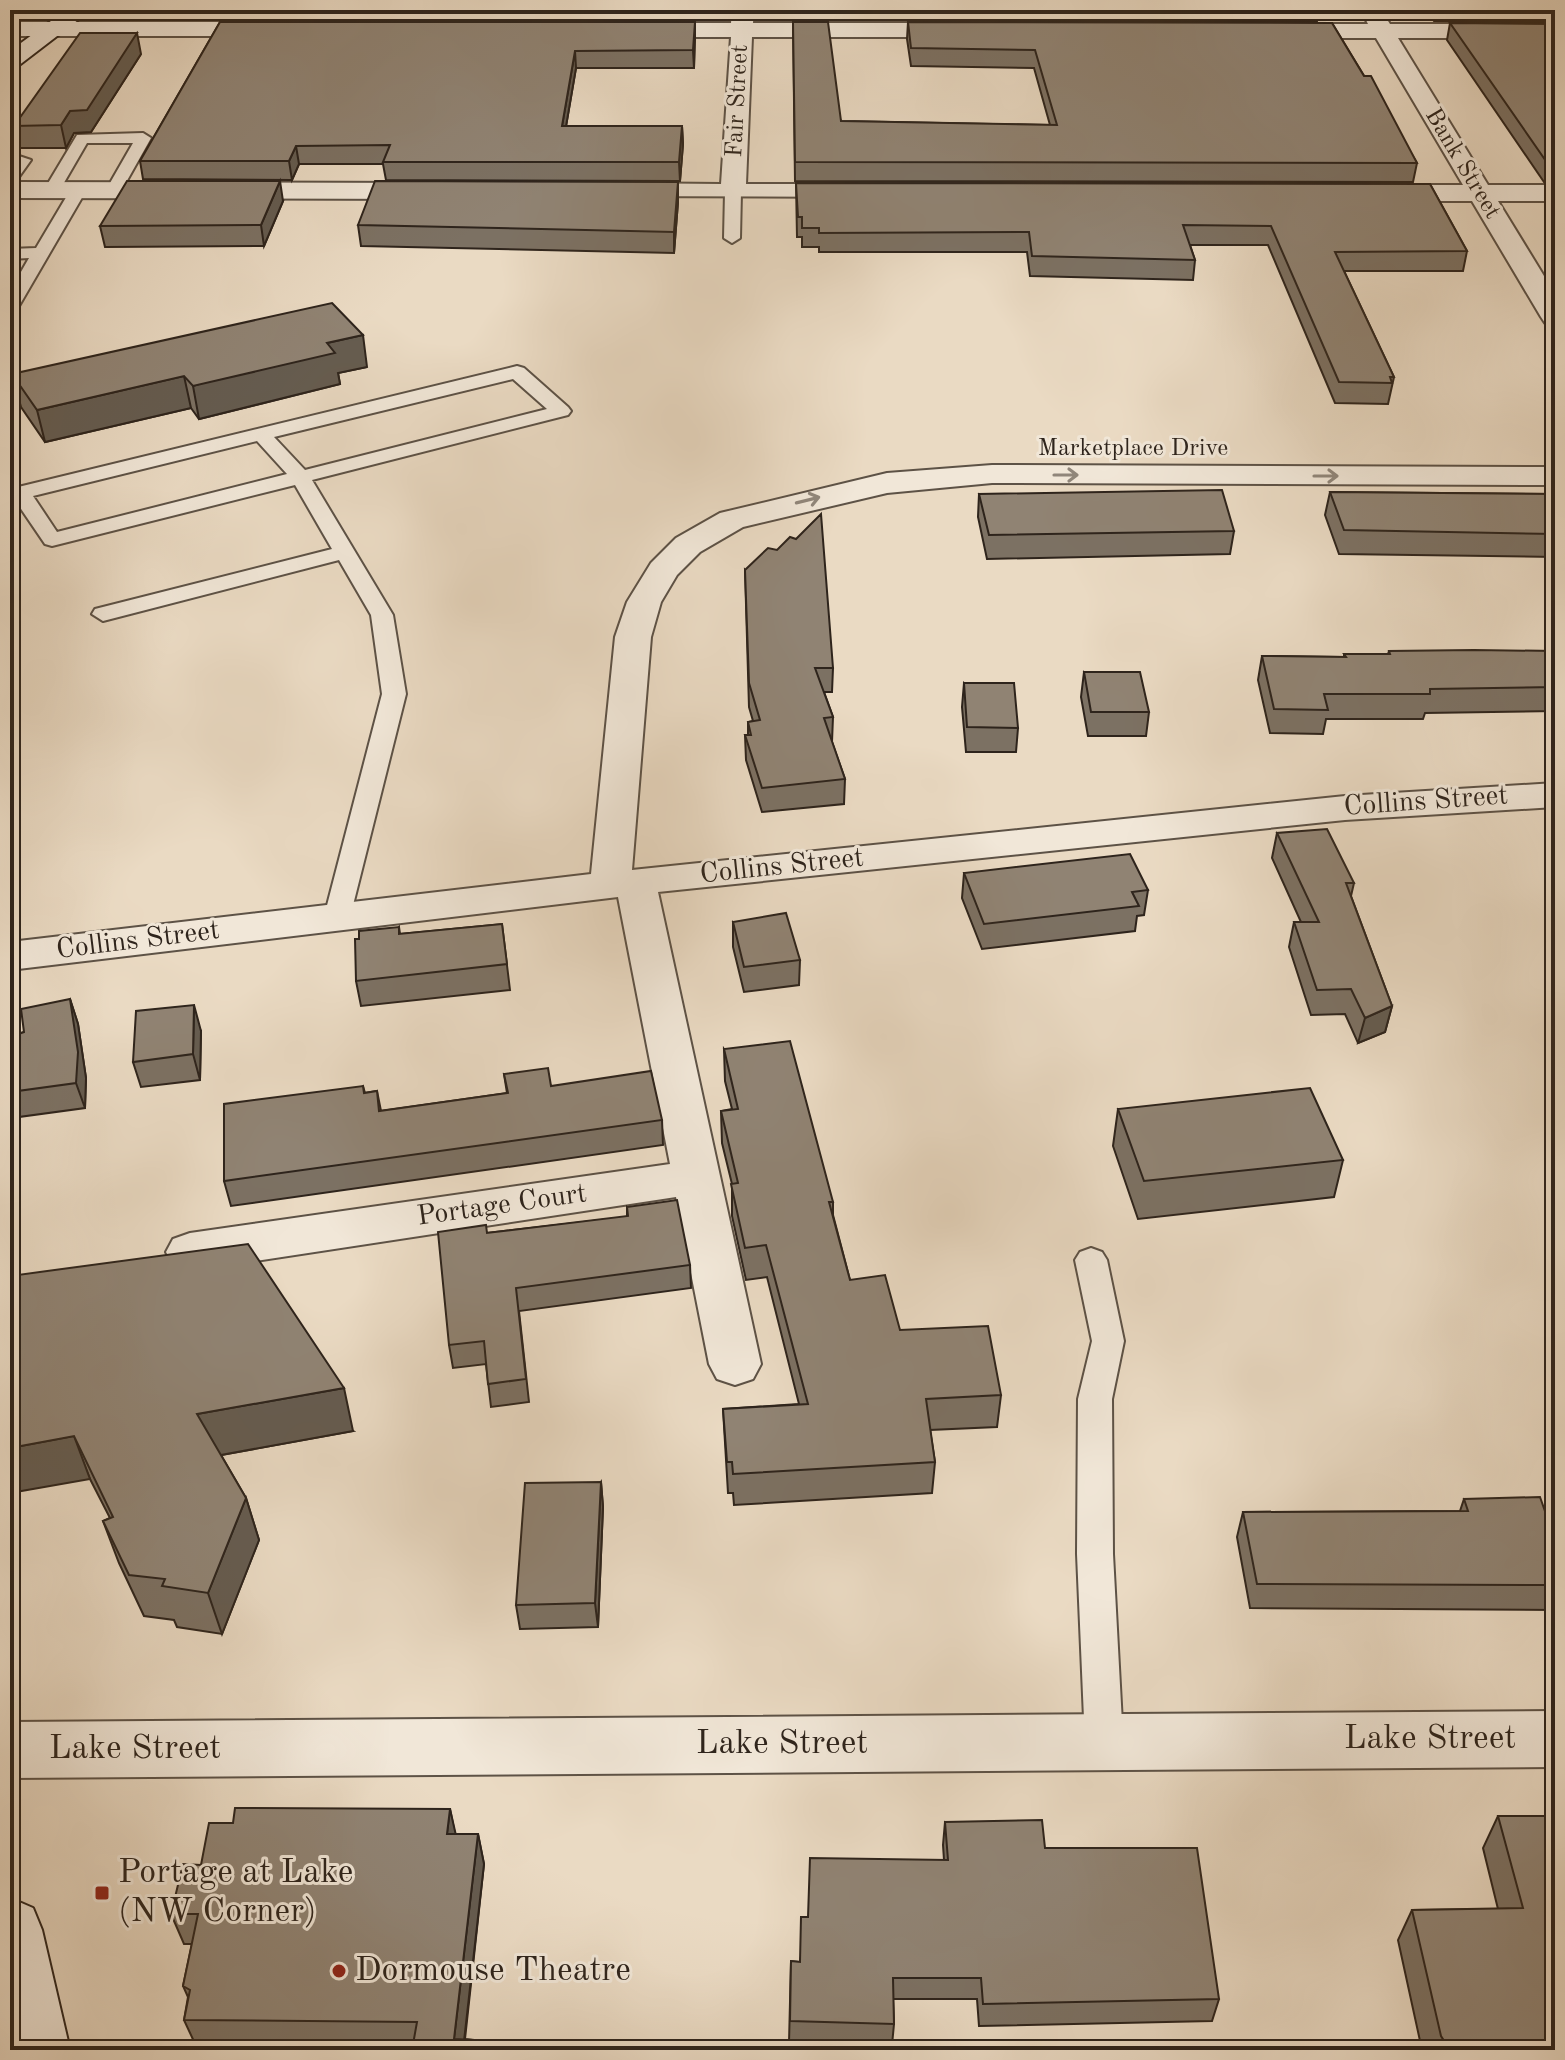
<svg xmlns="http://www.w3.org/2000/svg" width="1565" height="2060" viewBox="0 0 1565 2060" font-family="'Old Standard TT',serif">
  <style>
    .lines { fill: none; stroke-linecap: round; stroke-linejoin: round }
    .service-casing { stroke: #5d5246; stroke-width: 4 }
    .minor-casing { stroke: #5d5246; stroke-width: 4 }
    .secondary-casing { stroke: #2e241c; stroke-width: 4 }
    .service { fill: #f1e7d8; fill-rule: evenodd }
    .minor { fill: #f1e7d8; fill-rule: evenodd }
    .secondary { fill: #f1e7d8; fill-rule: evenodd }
    .wall { fill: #7c7163; stroke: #2e241c; stroke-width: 2 }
    .shaded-wall { fill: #655c50; stroke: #2e241c; stroke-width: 2 }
    .building { fill: #908373; stroke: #2e241c; stroke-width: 2 }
    .oneway { stroke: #90867a }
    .poi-dot { fill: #8f2418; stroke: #f1e7d8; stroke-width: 3 }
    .labels { text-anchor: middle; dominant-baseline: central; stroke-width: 6; stroke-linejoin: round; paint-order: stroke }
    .far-street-label { font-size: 24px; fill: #2e241c; stroke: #f1e7d8 }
    .street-label { font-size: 28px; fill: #2e241c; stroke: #f1e7d8 }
    .near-street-label { font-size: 34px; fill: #2e241c; stroke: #f1e7d8 }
    .near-poi-label { font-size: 34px; fill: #2e241c; stroke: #f1e7d8; text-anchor: start }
  </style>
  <rect width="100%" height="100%" fill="#eadac3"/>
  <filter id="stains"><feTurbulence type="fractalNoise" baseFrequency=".0025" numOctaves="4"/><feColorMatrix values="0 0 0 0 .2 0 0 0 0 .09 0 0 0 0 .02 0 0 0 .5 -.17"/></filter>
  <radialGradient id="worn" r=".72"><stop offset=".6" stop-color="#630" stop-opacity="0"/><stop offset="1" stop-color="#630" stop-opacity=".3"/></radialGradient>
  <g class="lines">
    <g class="service-casing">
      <path id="service" d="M143,133L151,138L120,193L106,190L133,143H87L58,193L44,190L77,135Z
        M10,153L31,160L16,181L10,183Z
        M79,184L87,189L19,306L10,311V291L29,258L10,259V249L36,248L71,189Z
        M733,187L741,192L740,238L732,243L724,238L725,192Z
        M517,366L524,368L568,407L571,411L568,415L312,480L393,615L406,694L350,917L346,923H328L324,917L382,694L371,615L339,560L103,621L92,614L95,609L332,549L295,485L52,546L45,544L15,500L10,501V489ZM513,379L547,409L305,470L274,437ZM257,441L287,474L57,532L33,496Z
        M1091,1248L1102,1252L1107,1260L1124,1341L1112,1399L1113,1554L1123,1742L1117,1754L1104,1760L1091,1754L1085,1742L1077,1554L1078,1399L1092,1341L1075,1260L1080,1252Z"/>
    </g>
    <g class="minor-casing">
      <path id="minor" d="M732,10H754L753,23H969L980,30L969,37H752L746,184H857L866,187L870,192L866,197L608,196L604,191L617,183L721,184L731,37H637L626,30L637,23H731Z
        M1361,10H1381L1390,24H1555V38H1398L1488,185H1555V201H1498L1555,294V325L1545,323L1541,317L1472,201H1377L1364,193L1377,185H1463L1376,38H1277L1266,31L1277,24H1368Z
        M10,22H277L288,29L277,36H10Z
        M10,182L433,183L446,191L433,199L10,198Z
        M992,465L1555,467V485L992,483L887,493L743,527L700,552L677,575L661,602L651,637L632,870L1345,796L1555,783V807L1345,820L658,892L761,1364L753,1379L735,1385L717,1379L709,1364L676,1197L190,1271L173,1265L166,1252L173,1239L190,1233L670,1164L618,897L10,970V942L591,874L615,637L627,602L651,563L676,538L720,513L887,473Z
        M1555,1711V1767L10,1778V1722Z"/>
    </g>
    <g class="secondary-casing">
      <path id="secondary" d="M66,10H91L18,66L10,68V51Z
        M10,1898L33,1908L42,1930L70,2050H10Z"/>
    </g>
    <use href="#service" class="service"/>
    <use href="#minor" class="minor"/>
    <use href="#secondary" class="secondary"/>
  </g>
  <path class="wall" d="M188,10H698L697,20L204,19Z
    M793,10H827L826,20H793Z
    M891,10H1319L1317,21L898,20Z
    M1426,10H1555V22L1434,21Z
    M220,22H695L694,68H576L566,126H682L683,144L680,181L386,180L383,164H299L292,180L143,179L140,161Z
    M793,22L841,121L1050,125L1034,68L911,66L907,39L908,22L1332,23L1417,163L1413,182L795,181Z
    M1450,23L1555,24V183L1544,182L1447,40Z
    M141,54L91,132L74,133L66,148H19L14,126Z
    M678,182V202L674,253L361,246L358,225Z
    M796,183L1430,184L1467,251L1463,271H1344L1394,377L1388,404L1335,403L1268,245H1190L1195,260L1193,280L1030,276L1027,252H819V247H802V237H797Z
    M283,201L264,246L105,247L100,226Z
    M367,367L338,373L340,384L199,419L191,408L45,442L21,407L12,374Z
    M1330,492L1555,494V557L1339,554L1325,515Z
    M979,494L1234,531L1230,554L987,559L978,517Z
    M745,570L833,668L832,692H824L833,717L832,742L845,779L844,804L762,812L746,760L745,735H748V722L753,721L749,707Z
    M1389,651H1555V711L1425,713L1423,719H1326L1323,734L1270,733L1258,680L1262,656L1344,657V654H1388Z
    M1084,672L1149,712L1146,736H1088L1081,697Z
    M964,683L1018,728L1016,752H966L962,707Z
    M1277,833L1354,883L1351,896L1392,1006L1385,1032L1358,1043L1345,1014L1311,1015L1289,947L1294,922H1301L1272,858Z
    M964,873L1148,890L1144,915L1137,916L1135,931L982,949L962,898Z
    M733,922L800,960L799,985L744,992L733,947Z
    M502,924L510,990L361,1006L356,981L399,927L400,934Z
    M70,999L78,1024L86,1078L85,1108L12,1118L10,1148V1037L24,1032Z
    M201,1031L200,1080L141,1087L133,1062Z
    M724,1049L833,1202V1215L850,1280L900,1330L1001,1395L997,1427L930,1430L935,1462L932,1493L734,1505L733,1493H728L723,1409L799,1404L767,1277L746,1280L732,1216V1184L722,1143L721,1111L732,1109L725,1081Z
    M504,1074L551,1086L662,1120L663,1145L231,1206L224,1181L363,1086L365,1093L377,1091L381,1111L507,1093Z
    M1118,1109L1343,1160L1334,1197L1138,1219L1113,1146Z
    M627,1207L690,1265L691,1288L519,1311L529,1402L491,1407L486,1364L453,1368L449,1345L487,1233L627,1217Z
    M10,1276L353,1431L221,1455L246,1498L259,1540L222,1634L177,1627L174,1620L144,1616L119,1563L103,1521L110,1518L90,1479Z
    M601,1482L603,1507L598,1627L520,1629L516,1605Z
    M1464,1499L1546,1514H1555V1610L1250,1608L1237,1537L1243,1512L1460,1511Z
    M450,1809L455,1834H478L484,1864L465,2039L571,2050H378L197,2048L184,2020L188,1997L183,1986L192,1944H184L171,1914L201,1865L233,1823Z
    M1498,1816H1555V2050H1422L1398,1940L1412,1910L1498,1909L1483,1848Z
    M945,1822L1045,1848L1219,1999L1212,2021L979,2026L977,1999H893L894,2024L892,2045L789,2043L791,1961L800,1962L808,1917L944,1860L943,1845Z"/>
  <path class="shaded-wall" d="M695,22V39L694,68L693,50Z
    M137,33L141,54L91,132L74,133L66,148L61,125L70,111Z
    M575,51L576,68L563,144L562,126Z
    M682,126L683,144L680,181L679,162Z
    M296,146L299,164L292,180L289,161Z
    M280,181L283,201L264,246L261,225Z
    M678,182V202L674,253V232Z
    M363,335L367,367L338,373L340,384L199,419L193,386L327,343Z
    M184,376L191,408L45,442L37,410Z
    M70,999L78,1024L86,1078L85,1108L76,1083Z
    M194,1005L201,1031L200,1080L193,1054Z
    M1392,1006L1385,1032L1358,1043L1365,1018Z
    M10,1112L12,1118L10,1148Z
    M344,1388L353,1431L210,1457L197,1414Z
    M74,1436L90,1479L10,1493V1448Z
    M601,1482L603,1507L598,1627L595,1603Z
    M246,1498L259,1540L222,1634L208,1593Z
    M450,1809L457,1840L447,1834Z
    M478,1834L484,1864L463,2050L454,2039Z"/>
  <path class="building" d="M220,22H695L693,50L575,51L562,126H682L679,162H383L390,145L296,146L289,161H140Z
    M793,22H828L841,121L1057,125L1035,50L911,48L908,22L1332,23L1364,76H1371L1417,163L795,162Z
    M1450,23L1555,24V164H1548Z
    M80,33H137L87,110L70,111L61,125L14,126Z
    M127,181H280L261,225L100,226Z
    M375,181L678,182L674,232L358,225Z
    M796,183L1430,184L1467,251L1335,252L1394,377H1390L1392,383L1339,382L1271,226L1183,225L1195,260L1032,256L1029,232L819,233V228H802V217H798Z
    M332,303L363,335L327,343L335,353L193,386L184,376L37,410L12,374Z
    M1222,490L1234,531L989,535L979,494Z
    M1330,492L1555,494V534L1344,530Z
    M821,514L833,668H815L833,717L824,718L845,779L762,788L745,735H751L748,722L760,720L749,683L745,570L768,548L777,550L790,537L796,539Z
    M1474,650L1555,651V687L1430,689V694H1324L1328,710L1274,709L1262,656L1346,657L1344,654H1390L1389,651Z
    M1084,672H1140L1149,712H1091Z
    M964,683H1014L1018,728L967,727Z
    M1327,829L1354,883H1346L1392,1006L1365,1018L1351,989L1317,990L1294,922H1319L1277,833Z
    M1130,854L1148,890L1132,892L1139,906L984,924L964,873Z
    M786,913L800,960L744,967L733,922Z
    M502,924L507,964L356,981L355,939H359V931L399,927V934Z
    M70,999L78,1052L76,1083L10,1092V1037L24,1032L21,1009Z
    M194,1005L193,1054L133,1062L136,1011Z
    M790,1041L833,1202H829L850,1280L885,1275L900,1330L988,1326L1001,1395L926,1399L935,1462L733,1474L732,1462H727L723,1409L808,1404L766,1245L745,1248L731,1184L738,1183L721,1111L738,1109L724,1049Z
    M548,1068L551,1086L651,1071L662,1120L224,1181V1104L363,1086L364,1093L377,1091L379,1111L508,1093L504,1074Z
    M1310,1088L1343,1160L1144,1181L1118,1109Z
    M677,1200L690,1265L516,1288L526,1379L488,1384L484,1341L449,1345L438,1232L486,1225L487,1233L628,1216L627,1207Z
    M248,1244L344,1388L197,1414L246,1498L208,1593L162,1586L165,1579L129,1575L103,1521L113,1517L74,1436L10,1448V1276Z
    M601,1482L595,1603L516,1605L525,1483Z
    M1540,1497L1546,1514H1555V1585L1257,1584L1243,1512L1468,1511L1464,1499Z
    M235,1808L450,1809L447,1834H478L454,2039L570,2045V2050H412L417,2022L184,2020L190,1990L183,1986L198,1914H171L183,1864L201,1865L209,1823H233Z
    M1498,1816H1555V2050H1450L1441,2036L1412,1910L1523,1908Z
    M1042,1820L1045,1848H1197L1219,1999L983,2004L981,1978H893L894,2024L790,2021L791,1961L800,1962L801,1917H808L810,1858L948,1860L945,1822Z"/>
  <defs><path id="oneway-shaft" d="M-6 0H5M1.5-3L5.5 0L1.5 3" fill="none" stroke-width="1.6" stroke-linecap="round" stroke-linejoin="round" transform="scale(2)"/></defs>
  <g class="oneway">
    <use href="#oneway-shaft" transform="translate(1066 475)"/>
    <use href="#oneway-shaft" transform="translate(1326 476)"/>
    <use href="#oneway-shaft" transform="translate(808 500) rotate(-14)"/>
  </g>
  <g class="poi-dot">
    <rect x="94" y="1885" width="16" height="16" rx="4"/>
    <circle cx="339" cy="1971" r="8"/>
  </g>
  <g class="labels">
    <g class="far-street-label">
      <text transform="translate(738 101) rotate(-87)">Fair Street</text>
      <text transform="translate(1462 164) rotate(59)">Bank Street</text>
      <text x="1133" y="449">Marketplace Drive</text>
    </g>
    <g class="street-label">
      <text transform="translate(1426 802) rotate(-4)">Collins Street</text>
      <text transform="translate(782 867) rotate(-6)">Collins Street</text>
      <text transform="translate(138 941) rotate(-7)">Collins Street</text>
      <text transform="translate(502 1206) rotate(-8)">Portage Court</text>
    </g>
    <g class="near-street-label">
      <text x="1430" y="1739">Lake Street</text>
      <text x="782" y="1744">Lake Street</text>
      <text x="135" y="1749">Lake Street</text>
    </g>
    <g class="near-poi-label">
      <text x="118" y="1873">Portage at Lake<tspan x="118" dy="39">(NW Corner)</tspan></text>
      <text x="355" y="1971">Dormouse Theatre</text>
    </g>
  </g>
  <rect width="1565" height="2060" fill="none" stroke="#eadac3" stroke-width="40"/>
  <rect x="12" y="12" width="1541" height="2036" fill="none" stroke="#2e241c" stroke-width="4"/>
  <rect x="20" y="20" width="1525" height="2020" fill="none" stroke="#2e241c" stroke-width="2"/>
  <rect width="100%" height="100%" filter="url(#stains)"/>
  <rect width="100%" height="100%" fill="url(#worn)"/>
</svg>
